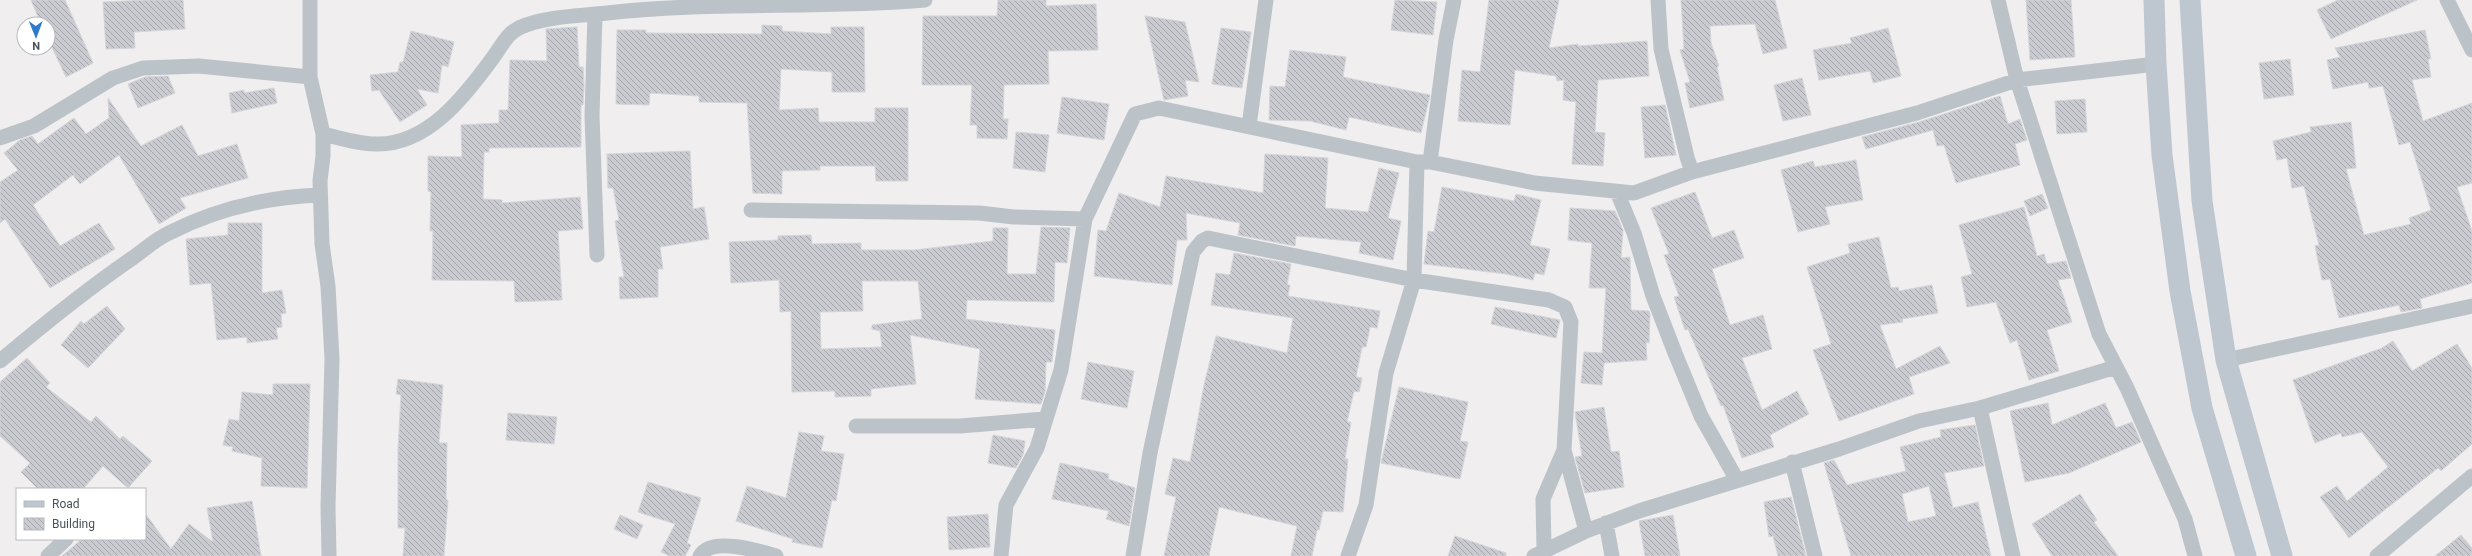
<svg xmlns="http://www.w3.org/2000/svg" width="2472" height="556" viewBox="0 0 2472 556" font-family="Roboto,sans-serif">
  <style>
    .building { fill: url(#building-back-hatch); stroke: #d3d5d9; fill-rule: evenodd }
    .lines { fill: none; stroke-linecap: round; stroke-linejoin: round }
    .street { stroke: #bbc3c9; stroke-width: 15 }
    .secondary { stroke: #bec7d0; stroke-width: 21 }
  </style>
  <defs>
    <pattern id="building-back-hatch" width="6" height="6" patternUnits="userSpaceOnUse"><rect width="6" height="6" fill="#c9cbd0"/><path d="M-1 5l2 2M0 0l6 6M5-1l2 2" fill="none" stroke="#a5a7ac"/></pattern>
  </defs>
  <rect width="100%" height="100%" fill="#f0eeee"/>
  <path class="building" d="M31,0H65L93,63L66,77L48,39V24H41Z
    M149,0H183L185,29L134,32L135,48L106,49L103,2Z
    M998,0H1046V6L1096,4L1098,50L1048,51L1049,84L1004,85L1003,119H1008L1007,139L977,138V125H970L972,85H922L923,16H997Z
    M1395,0L1437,2L1433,35L1391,30Z
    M1489,0H1559L1549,48L1578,44V46L1647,41L1649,76L1598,80L1595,132L1605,133L1603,166L1572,164L1576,102L1563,100L1564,80L1557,81L1556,76L1515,70L1510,125L1458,121L1462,70L1480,72Z
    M1681,0H1775L1787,48L1763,54L1755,24L1710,26L1711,43L1719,66L1717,67L1724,100L1690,108L1685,83L1690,82L1680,50L1684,49Z
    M2026,0H2071L2075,57L2030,60Z
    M2338,0H2417L2331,39L2317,10Z
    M1145,16L1185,22L1199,82L1185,80L1188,96L1164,100Z
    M762,25L782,26V31L831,34V27H864L865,92H832V72L781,69L779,110L818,108L819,122H875V108H908V181H876L875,166H820V170L782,171V194L753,193L747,103L699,102V96L650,93L649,105L616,104L617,30H646V33L762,34Z
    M577,27L579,67H583L584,86L583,105H581V147L489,148V152H484L483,199L502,200V203L580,197L583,229L558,231L562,300L515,302L514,281L432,280L433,231H430L431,192L428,191V156L462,157L461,125L499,123V110H508L510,60L547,61L546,29Z
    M1221,28L1251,32L1242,88L1212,84Z
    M1888,28L1901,76L1873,83L1870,71L1819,80L1813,50L1852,43L1850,38Z
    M2425,30L2431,59H2428L2431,77L2412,80L2423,121L2472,103V183L2457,187L2472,231V283L2420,299L2422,308L2401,312L2399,305L2339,318L2330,279L2322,280L2315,246L2319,245L2304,186L2292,188L2287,158L2277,160L2273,141L2311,132L2310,127L2351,122L2356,168L2346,169L2364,235L2411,224L2409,218L2431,210L2410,142L2399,145L2383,86L2369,88L2368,82L2333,89L2327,60L2340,57L2335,48Z
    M411,31L454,42L448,67L442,65L438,93L417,89L427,105L400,122L379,90L372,91L370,75L398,72L400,62H403Z
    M1290,50L1346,57L1343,77L1430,95L1421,133L1349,117L1346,130L1310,121L1269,120L1270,86L1285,87Z
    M2290,59L2294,95L2264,99L2259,63Z
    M168,76L175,93L138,108L128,84L145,77Z
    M1802,78L1811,115L1783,121L1774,85Z
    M274,88L277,103L232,113L229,93L244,90V93Z
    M2000,96L2008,124L2020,119L2027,140L2015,144L2020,165L1956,183L1944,145L1937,146L1933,130L1866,149L1862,137L1919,122Z
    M1062,97L1109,104L1104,140L1057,133Z
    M108,98L141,146L182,125L198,156L237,144L248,178L180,198L186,208L159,224L119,155L80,184L73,175L33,205L60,246L99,223L115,249L50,288L5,219L0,223V182L18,170L4,153L20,140L32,136L38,144L74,118L86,134L109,118Z
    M2085,99L2087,132L2057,134L2055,101Z
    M1665,105L1676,155L1645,158L1641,107Z
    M1016,132L1049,135L1045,172L1013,168Z
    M690,151L693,209L704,207L709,239L660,247L663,269H658V297L620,299L619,277H624L615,221L619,220L613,188H608L607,154Z
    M1265,154L1328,158L1325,208L1368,212L1379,168L1399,173L1388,218L1401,221L1393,260L1359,253L1361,242L1296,236L1295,246L1238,235L1240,223L1186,213L1187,240H1177L1172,285L1094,276L1098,230L1106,231L1119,193L1160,207L1166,176L1263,193Z
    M1856,160L1863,200L1825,207L1830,224L1798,232L1781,170L1813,161L1815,167Z
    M1442,187L1514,201L1516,194L1541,200L1530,245L1550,249L1544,275L1535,273L1533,280L1506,274L1424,264L1428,231L1434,232Z
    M1695,192L1712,238L1734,230L1744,258L1712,269L1730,325L1763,315L1772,349L1742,358L1762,410L1797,391L1809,414L1770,435L1774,447L1742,458L1723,405L1721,406L1688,329L1685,330L1674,297L1679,296L1664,255L1669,254L1651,208Z
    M2042,194L2048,208L2030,216L2024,201Z
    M2024,207L2037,256L2044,254L2047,264L2066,261L2071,278L2058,280L2072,322L2047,330L2059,371L2029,380L2017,340L2010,343L1996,302L1967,307L1961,277L1972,274L1959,225Z
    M1570,208L1615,211L1623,230L1621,258L1630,257L1631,310L1649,311L1650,314L1649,343L1646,342L1647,360L1604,363L1602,385L1581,383L1584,352L1602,353L1606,288H1589L1592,243L1568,240Z
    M228,223H262V293L282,290L286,313L281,314L282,327L276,328L278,339L247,343V337L217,340L211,283L190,285L186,239L228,235Z
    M1041,227L1070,228L1067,263L1055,262L1054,302L967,300L966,319L1055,330L1052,362H1046L1045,392L1041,404L975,399L980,349L910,335L916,384L871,389V396L835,397V391L792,392L791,311L780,312L779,280L731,283L729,242L778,240V236L811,235L812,244L861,243V250H914L993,241V228H1008L1007,274H1036ZM862,281H918L922,319L872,325V329L880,331L882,347L821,349L820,312L863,311Z
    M1879,237L1891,288L1898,287L1899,291L1932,285L1938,313L1902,319L1903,322L1880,325L1896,369L1940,346L1950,363L1909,377L1914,394L1839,421L1813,350L1831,344L1807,267L1850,253L1848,244Z
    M1234,253L1291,264L1287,285H1290L1288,296L1380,311L1377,328L1370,327L1366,347H1362L1356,377L1362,378L1359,392L1354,391L1347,422H1351L1345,459H1348L1343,512L1323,511L1319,530H1317L1312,556H1291L1297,526L1219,507L1209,556H1164L1176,497L1165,494L1173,458L1190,462L1204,385L1216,336L1287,353L1293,318L1211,305L1216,273L1230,275Z
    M107,306L125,329L88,368L61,345L81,321L84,324Z
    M1495,307L1560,320L1556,338L1491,324Z
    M2393,341L2412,371L2457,344L2472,368V444L2441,471L2438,468L2349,538L2320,497L2337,486L2347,501L2388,467L2362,432L2342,437L2341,433L2315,443L2293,380L2382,348Z
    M27,358L50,383L46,387L91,422L96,416L120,439L123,436L152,461L128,488L103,466L83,489H38L21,472L30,463L0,436V382Z
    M1088,362L1134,371L1127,408L1081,399Z
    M398,379L443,385L439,443H447L446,500H448L444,556H403L405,528H398V449L401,395L396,394Z
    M273,384H310L307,488L261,486L262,458L232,451L233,447L223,445L229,419L239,421L242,392L273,395Z
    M1399,387L1468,402L1460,441L1468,442L1460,479L1381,463Z
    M2048,403L2052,425L2105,403L2116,428L2132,422L2141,442L2069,473L2025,482L2010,411Z
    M1604,407L1611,452L1619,451L1624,487L1585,493L1575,457L1582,456L1575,412Z
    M508,413L557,417L554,444L506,440Z
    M1975,425L1984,466L1944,473L1953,508L1978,502L1991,556H1851L1824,463L1834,460L1847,485L1906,471L1900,447L1941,437L1940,430ZM1929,486L1936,516L1908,522L1902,494Z
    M799,432L824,436L821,451L844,454L836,501L832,500L822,548L792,542L793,539L736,521L747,486L786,498Z
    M993,435L1025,441L1023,455L1016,468L988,463Z
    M1060,463L1109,474L1108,479L1135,488L1129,526L1106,519L1109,511L1052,499Z
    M648,482L701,498L687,543L691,545L685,556H670L661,552L675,524L638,512Z
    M2080,494L2097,520L2094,522L2118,556H2052L2032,524Z
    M1791,497L1806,556H1778L1773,536L1769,537L1764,502Z
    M252,501L261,556H62L82,539H145V513L171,549L189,524L213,542L207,508Z
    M988,514L990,547L949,550L947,517Z
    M620,515L643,525L637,539L614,529Z
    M1673,515L1680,556H1645L1639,521Z
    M2461,535L2472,548V556H2435Z
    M1455,536L1506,553V556H1448Z"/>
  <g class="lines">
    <path class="street" d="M310,0V77L323,134V156L320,181L322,244L328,286L332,359L328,506L329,556
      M1658,0L1661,49L1687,157L1692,172
      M1998,0L2017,80L2099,334L2127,388L2185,519L2195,556
      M2447,0L2472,50
      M595,14L592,116L597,255
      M1249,126L1266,0
      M323,134C340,138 358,144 375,144C427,146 465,96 492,59C504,43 507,31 526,25C551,16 580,16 607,13C712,1 819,9 925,0
      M0,138L34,126L113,78L143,68L199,66L310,77
      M1430,162L1446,40L1454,0
      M1617,192L1634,233L1653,296L1675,353L1701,416L1737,480
      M751,210L979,213L1014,217L1085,219
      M2226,360L2472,306
      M0,361C44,324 87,289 134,257C145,249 156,239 169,233C216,209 267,197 320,195
      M1980,408L2013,556
      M856,426H960L1045,419
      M1564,450L1586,531
      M1792,462L1815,556
      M1606,523L1612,556
      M48,556L66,539
      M700,556C711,536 759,551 776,556
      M1001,556L1006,505L1037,448L1061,370L1085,219L1135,114L1159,108L1417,162H1430L1535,183L1634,193L1692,172L1917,113L2017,80L2156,64
      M1133,556L1150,453L1193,252L1202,241L1208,238L1414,280L1549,300L1565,307L1571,322L1564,450L1543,499L1544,549
      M1348,556L1366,505L1386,373L1414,280L1417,162
      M1534,556L1586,531L1639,511L1839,449L1919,421L1980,408L2116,367
      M2377,556L2472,476"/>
    <path class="secondary" d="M2154,0L2156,64L2162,155L2180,291L2202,408L2246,556
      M2190,0L2202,201L2226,360L2282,556"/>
  </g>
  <rect x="16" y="488" width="130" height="52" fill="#ffffff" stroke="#b6babd"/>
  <rect x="24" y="501" width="20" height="6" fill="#bec7d0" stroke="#b6babd"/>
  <text x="52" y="508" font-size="12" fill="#485259">Road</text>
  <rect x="24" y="518" width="20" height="12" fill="url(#building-back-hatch)" stroke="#b6babd"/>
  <text x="52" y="528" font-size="12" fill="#485259">Building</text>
  <g transform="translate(36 36) rotate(179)"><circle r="19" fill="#ffffff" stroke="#b6babd"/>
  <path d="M0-3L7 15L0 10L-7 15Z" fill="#2c7bcd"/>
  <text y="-6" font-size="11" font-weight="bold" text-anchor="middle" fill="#485259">N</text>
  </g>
</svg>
